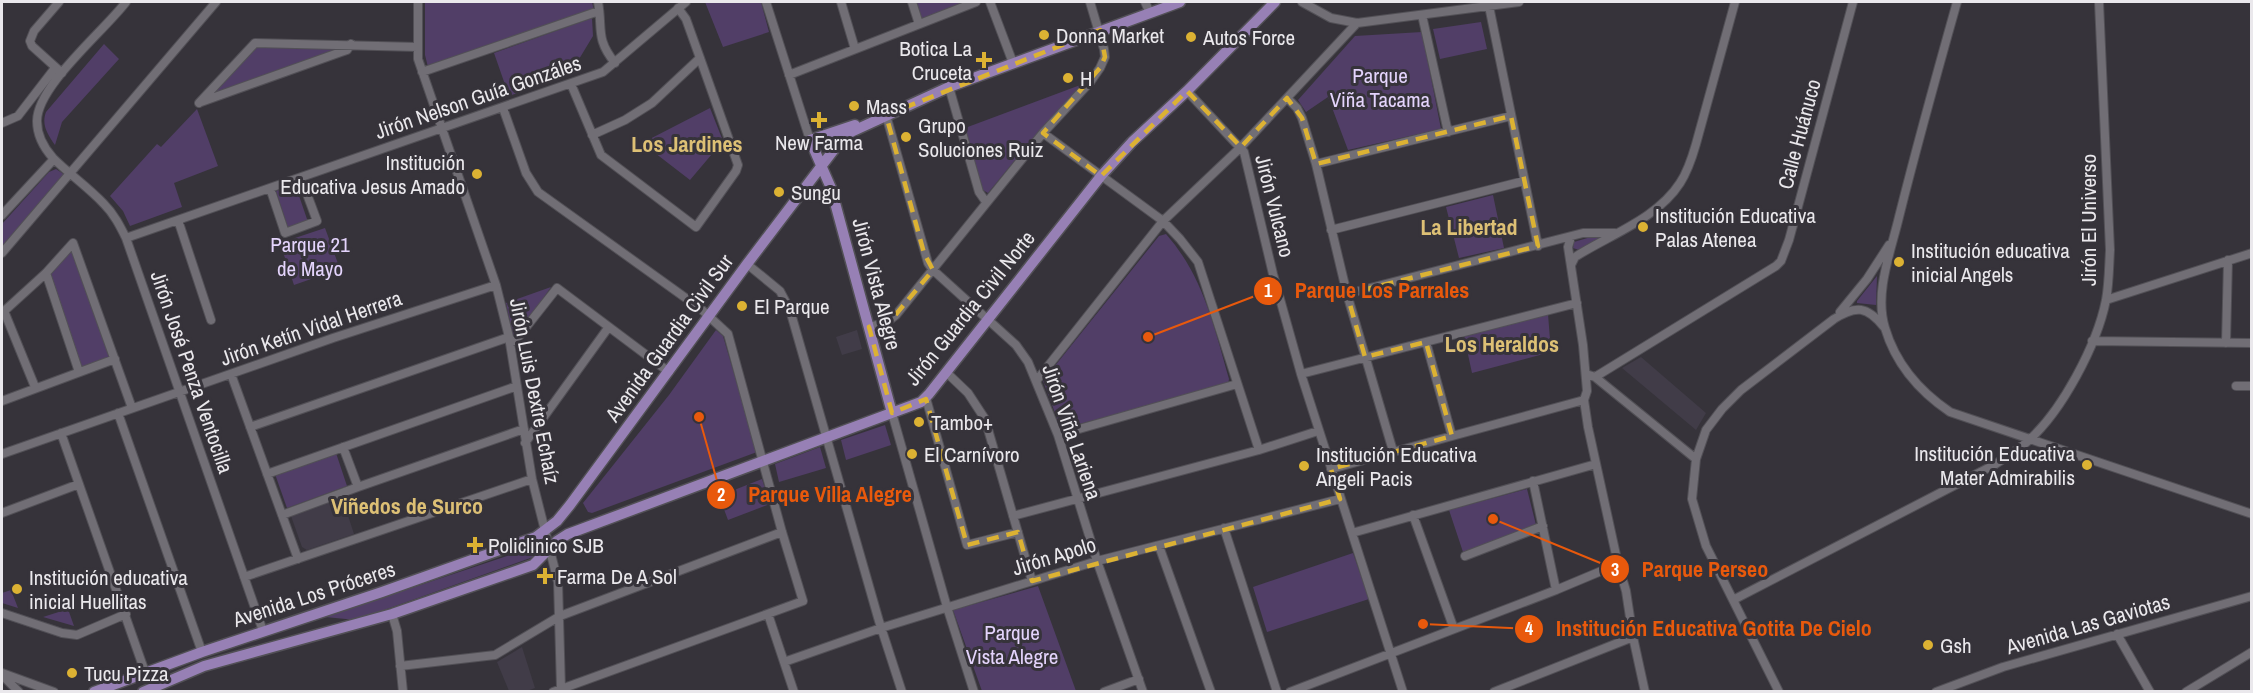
<svg xmlns="http://www.w3.org/2000/svg" width="2253" height="693" viewBox="0 0 2253 693" font-family="'Archivo Narrow',sans-serif">
  <style>
    .built { fill: #413c48 }
    .green { fill: #513e67 }
    .lines { fill: none; stroke-linecap: round; stroke-linejoin: round }
    .minor-casing { stroke: #525056; stroke-width: 10 }
    .major-casing { stroke: #525056; stroke-width: 13 }
    .minor { stroke: #716e75; stroke-width: 8 }
    .major { stroke: #9780b5; stroke-width: 10 }
    .marked { fill: none; stroke: #dcb233; stroke-width: 4.5; stroke-dasharray: 12 8; stroke-linejoin: round }
    .poi-dot { fill: #dcb233; stroke: #36333a; stroke-width: 2 }
    .labels { text-anchor: middle; dominant-baseline: central; stroke-width: 6; stroke-linejoin: round; paint-order: stroke }
    .poi-label { font-size: 21px; fill: #eae8ec; stroke: #36333a; text-anchor: start }
    .park-label { font-size: 21px; fill: #e4d4fc; stroke: #36333a }
    .street-label { font-size: 21px; fill: #eae8ec; stroke: #36333a }
    .neighbourhood-label { font-size: 22px; font-weight: bold; fill: #ddc075; stroke: #36333a }
    .leader { fill: none; stroke: #e8590c; stroke-width: 2 }
    .callout-dot { fill: #e8590c; stroke: #36333a; stroke-width: 2 }
    .mark-label { font-size: 18px; text-anchor: middle; font-weight: bold; fill: #fff }
    .callout-label { font-size: 22px; text-anchor: middle; font-weight: bold; fill: #e8590c; stroke: #36333a; stroke-width: 6; stroke-linejoin: round; paint-order: stroke }
  </style>
  <rect width="100%" height="100%" fill="#36333a"/>
  <path class="built" d="M857,330L862,349L842,355L836,337Z
    M1641,357L1706,413L1696,430L1622,368Z
    M342,497L354,534L307,550L302,547L291,516Z
    M522,647L535,688L527,691H509L497,662Z"/>
  <path class="green" d="M425,2H592L594,11L428,67L425,55Z
    M705,2H761L769,32L723,47Z
    M915,2H967L920,19Z
    M592,18L593,36L570,74L509,96L494,53Z
    M1481,22L1487,49L1440,59L1433,29Z
    M1422,32L1441,129L1348,150L1328,97L1306,112L1298,100L1355,36Z
    M104,44L119,59L62,122L55,145C48,135 41,125 46,112Z
    M256,46H346L207,98Z
    M1083,84L1035,136L988,193L983,190L965,128Z
    M710,108L723,141L690,180L642,143Z
    M197,109L218,166L174,183L182,207L130,226L123,211L110,196L157,144L161,147Z
    M56,169L65,175L2,246V224L49,172Z
    M295,184L308,222L288,228L276,191Z
    M1493,195L1504,248L1459,258L1446,207Z
    M325,228L340,269L294,285L280,243Z
    M1166,234C1203,276 1214,326 1229,379L1228,384L1061,429L1045,386L1043,381L1046,377L1159,236Z
    M1594,236L1599,238L1579,250L1573,248L1574,242Z
    M72,248L112,358L80,369L48,275Z
    M1877,276L1876,305L1857,303V301Z
    M551,287L514,340L506,303Z
    M1548,314L1551,352L1472,373L1464,336Z
    M716,330L723,336L757,452L592,513L588,512L583,503L669,395Z
    M885,425L891,445L846,460L841,440Z
    M820,447L826,468L779,482L775,464Z
    M336,453L347,486L287,508L275,474Z
    M762,479L770,504L728,520L719,496Z
    M1527,489L1537,529L1464,555L1449,510Z
    M534,547L538,551L536,556L356,620L325,617Z
    M1353,553L1369,599L1267,632L1253,587Z
    M1038,586L1076,691H982L953,610Z
    M11,590L18,608L2,603V593Z
    M68,609L74,626L43,617Z"/>
  <g class="lines">
    <g class="minor-casing">
      <path id="minor" d="M59,2L34,31L30,41L32,46L62,73
        M126,2C104,31 37,86 37,121C37,135 44,148 53,158C69,174 88,187 104,204C114,214 120,226 126,238L263,631
        M418,2V59L496,285L509,337L532,479L558,582L561,689
        M598,2C603,29 595,38 615,63
        M766,2L810,140
        M841,2L855,49
        M912,2L919,24
        M990,2L1013,63
        M1145,2L1150,13
        M1302,2L1331,18L1357,23L1519,2
        M1957,2C1937,73 1917,145 1899,217C1891,251 1874,293 1885,328C1896,365 1919,391 1950,412L2252,514
        M1489,6L1538,246
        M1422,15L1448,132
        M422,72L599,11
        M789,75L976,2
        M571,84L601,155L696,227L736,171L738,165L700,58L686,19L678,8
        M949,87L979,192L986,202
        M1187,91L1244,152L1273,274L1301,374L1403,692
        M1287,98L1297,108L1302,118L1316,164L1347,294L1393,451
        M201,102L341,52L347,50L351,44
        M199,103L255,43L418,47
        M503,108L526,173L538,192L701,309L728,334L782,532L803,601L553,692
        M886,115L928,263L933,270L1016,345L1028,362L1058,435L1097,561L1143,692
        M2,123L18,116L55,68
        M1043,133L1163,221L1180,239L1198,262L1259,450
        M592,135L625,120L652,103L700,58
        M1316,164L1511,116
        M270,188L285,233L317,221L301,178
        M2,215L54,159
        M178,220L211,320
        M1331,230L1524,181
        M1571,237L1568,247L1583,345L1587,391L1584,400L1588,427L1618,564L1626,591L1633,637L1645,692
        M126,238L603,72L686,2
        M2,253L216,2
        M747,264L780,291L790,310L879,621L902,692
        M1571,265L1575,257C1609,235 1657,219 1680,183C1688,171 1692,158 1696,144L1735,2
        M46,273L79,372
        M1347,294L1583,233H1615
        M2106,300L2252,253
        M4,311L35,387
        M1840,312L1867,279L1889,245
        M2,313L46,273L73,243L132,408
        M869,327L887,322L896,315L1043,133L1091,81L1100,68L1105,57L1104,49L1090,2
        M2092,341L2252,343
        M1426,342L1452,436
        M510,343L516,340L557,288L669,372
        M2226,343L2228,260
        M946,372L968,393L985,419L1032,581
        M231,374L298,559
        M1301,374L1577,303
        M1586,374L1595,377L1776,266L1781,261L1789,240L1853,2
        M1595,377L1696,459
        M1037,380L1163,221L1241,147L1357,23
        M2236,386H2252
        M926,398L967,545L1018,532
        M2,401L115,359
        M118,413L202,652
        M892,413L947,607L974,692
        M250,427L509,337
        M61,433L145,672
        M1058,435L1237,384
        M525,443L608,328
        M2,454L333,338L496,285
        M1331,469L1584,400
        M267,474L517,386
        M1533,481L1556,590
        M358,487L524,429
        M2,513L79,484
        M282,515L358,487L343,447
        M1413,515L1454,629
        M1013,516L1259,450L1318,431
        M1224,528L1277,692
        M1352,533L1596,464
        M1159,546L1211,692
        M1465,556L1543,526
        M244,577L532,479
        M1733,600L1994,465C2006,457 2018,450 2028,441C2062,411 2097,345 2106,300C2109,284 2109,267 2110,250L2099,2
        M2,613L62,633L77,635L126,614
        M392,614L397,631L403,692
        M768,614L794,692
        M2117,634L2150,692
        M784,662L881,628L1097,561L1340,499
        M400,666L495,655L560,616L782,532
        M2,673L54,692
        M4,677L19,692
        M1104,692L1139,679
        M1290,692L1556,590L1618,564
        M1494,692L1633,637
        M1779,692L1706,546L1692,499L1696,459L1706,430L1722,409L1741,390L1834,319C1856,305 1867,306 1884,327
        M1936,692L2003,667L2252,596
        M2186,692L2252,652"/>
    </g>
    <g class="major-casing">
      <path id="major" d="M855,125L810,140L831,188L892,413
        M94,692L202,652L382,592L536,537L557,521L570,505L747,264L842,139L851,132L949,87L1180,2
        M143,692L204,666L392,614L533,565L557,541L568,534L921,402L929,394L1101,176L1132,142L1187,91L1275,2"/>
    </g>
    <use href="#minor" class="minor"/>
    <use href="#major" class="major"/>
  </g>
  <path class="marked" d="M1100,30L1105,57L1100,68L1043,133L1101,176L1187,91L1241,147L1287,98L1302,118L1316,164L1511,116L1538,246L1347,294L1365,357L1426,342L1452,436L1331,469L1340,499L1032,581L1018,532L967,545L926,399L892,413L869,327L892,319L933,270L924,253L886,115Z"/>
  <g class="poi-dot">
    <circle cx="1044" cy="35" r="6"/>
    <circle cx="1191" cy="37" r="6"/>
    <path d="M981 51h6v6h6v6h-6v6h-6v-6h-6v-6h6z"/>
    <circle cx="1068" cy="78" r="6"/>
    <circle cx="854" cy="106" r="6"/>
    <path d="M816 111h6v6h6v6h-6v6h-6v-6h-6v-6h6z"/>
    <circle cx="906" cy="137" r="6"/>
    <circle cx="477" cy="174" r="6"/>
    <circle cx="779" cy="192" r="6"/>
    <circle cx="1643" cy="227" r="6"/>
    <circle cx="1899" cy="262" r="6"/>
    <circle cx="742" cy="306" r="6"/>
    <circle cx="919" cy="422" r="6"/>
    <circle cx="912" cy="454" r="6"/>
    <circle cx="2087" cy="465" r="6"/>
    <circle cx="1304" cy="466" r="6"/>
    <path d="M472 536h6v6h6v6h-6v6h-6v-6h-6v-6h6z"/>
    <path d="M542 567h6v6h6v6h-6v6h-6v-6h-6v-6h6z"/>
    <circle cx="17" cy="589" r="6"/>
    <circle cx="1928" cy="645" r="6"/>
    <circle cx="72" cy="673" r="6"/>
  </g>
  <g class="labels">
    <g class="poi-label">
      <text x="1056" y="35">Donna Market</text>
      <text x="1203" y="37">Autos Force</text>
      <text x="972" y="48" text-anchor="end">Botica La<tspan x="972" dy="24">Cruceta</tspan></text>
      <text x="1080" y="78">H</text>
      <text x="866" y="106">Mass</text>
      <text x="918" y="125">Grupo<tspan x="918" dy="24">Soluciones Ruiz</tspan></text>
      <text x="819" y="142" text-anchor="middle">New Farma</text>
      <text x="465" y="162" text-anchor="end">Institución<tspan x="465" dy="24">Educativa Jesus Amado</tspan></text>
      <text x="791" y="192">Sungu</text>
      <text x="1655" y="215">Institución Educativa<tspan x="1655" dy="24">Palas Atenea</tspan></text>
      <text x="1911" y="250">Institución educativa<tspan x="1911" dy="24">inicial Angels</tspan></text>
      <text x="754" y="306">El Parque</text>
      <text x="931" y="422">Tambo+</text>
      <text x="2075" y="453" text-anchor="end">Institución Educativa<tspan x="2075" dy="24">Mater Admirabilis</tspan></text>
      <text x="924" y="454">El Carnívoro</text>
      <text x="1316" y="454">Institución Educativa<tspan x="1316" dy="24">Angeli Pacis</tspan></text>
      <text x="488" y="545">Policlinico SJB</text>
      <text x="557" y="576">Farma De A Sol</text>
      <text x="29" y="577">Institución educativa<tspan x="29" dy="24">inicial Huellitas</tspan></text>
      <text x="1940" y="645">Gsh</text>
      <text x="84" y="673">Tucu Pizza</text>
    </g>
    <g class="park-label">
      <text x="1380" y="75">Parque<tspan x="1380" dy="24">Viña Tacama</tspan></text>
      <text x="310" y="244">Parque 21<tspan x="310" dy="24">de Mayo</tspan></text>
      <text x="1012" y="632">Parque<tspan x="1012" dy="24">Vista Alegre</tspan></text>
    </g>
    <g class="street-label">
      <text transform="translate(478 97) rotate(-19)">Jirón Nelson Guía Gonzáles</text>
      <text transform="translate(1799 134) rotate(-75)">Calle Huánuco</text>
      <text transform="translate(1275 206) rotate(76)">Jirón Vulcano</text>
      <text transform="translate(2088 220) rotate(-90)">Jirón El Universo</text>
      <text transform="translate(877 284) rotate(75)">Jirón Vista Alegre</text>
      <text transform="translate(970 308) rotate(-51)">Jirón Guardia Civil Norte</text>
      <text transform="translate(311 328) rotate(-19)">Jirón Ketín Vidal Herrera</text>
      <text transform="translate(669 338) rotate(-54)">Avenida Guardia Civil Sur</text>
      <text transform="translate(192 372) rotate(71)">Jirón José Penza Ventocilla</text>
      <text transform="translate(535 391) rotate(79)">Jirón Luis Dextre Echaíz</text>
      <text transform="translate(1072 432) rotate(71)">Jirón Viña Lariena</text>
      <text transform="translate(1054 556) rotate(-17)">Jirón Apolo</text>
      <text transform="translate(314 594) rotate(-18)">Avenida Los Próceres</text>
      <text transform="translate(2088 624) rotate(-16)">Avenida Las Gaviotas</text>
    </g>
    <g class="neighbourhood-label">
      <text x="687" y="144">Los Jardines</text>
      <text x="1469" y="227">La Libertad</text>
      <text x="1502" y="344">Los Heraldos</text>
      <text x="407" y="506">Viñedos de Surco</text>
    </g>
  </g>
  <path class="leader" d="M1148 337L1268 291M699 417L721 495M1493 519L1615 569M1423 624L1529 629"/>
  <g class="callout-dot">
    <circle cx="1148" cy="337" r="6"/>
    <circle cx="699" cy="417" r="6"/>
    <circle cx="1493" cy="519" r="6"/>
    <circle cx="1423" cy="624" r="6"/>
    <circle cx="1268" cy="291" r="15"/>
    <circle cx="721" cy="495" r="15"/>
    <circle cx="1615" cy="569" r="15"/>
    <circle cx="1529" cy="629" r="15"/>
  </g>
  <g class="mark-label">
    <text x="1268" y="297">1</text>
    <text x="721" y="501">2</text>
    <text x="1615" y="576">3</text>
    <text x="1529" y="635">4</text>
  </g>
  <g class="callout-label">
    <text x="1382" y="298">Parque Los Parrales</text>
    <text x="830" y="502">Parque Villa Alegre</text>
    <text x="1705" y="577">Parque Perseo</text>
    <text x="1714" y="636">Institución Educativa Gotita De Cielo</text>
  </g>
  <rect width="2253" height="693" fill="none" stroke="#eae8ec" stroke-width="6"/>
</svg>
